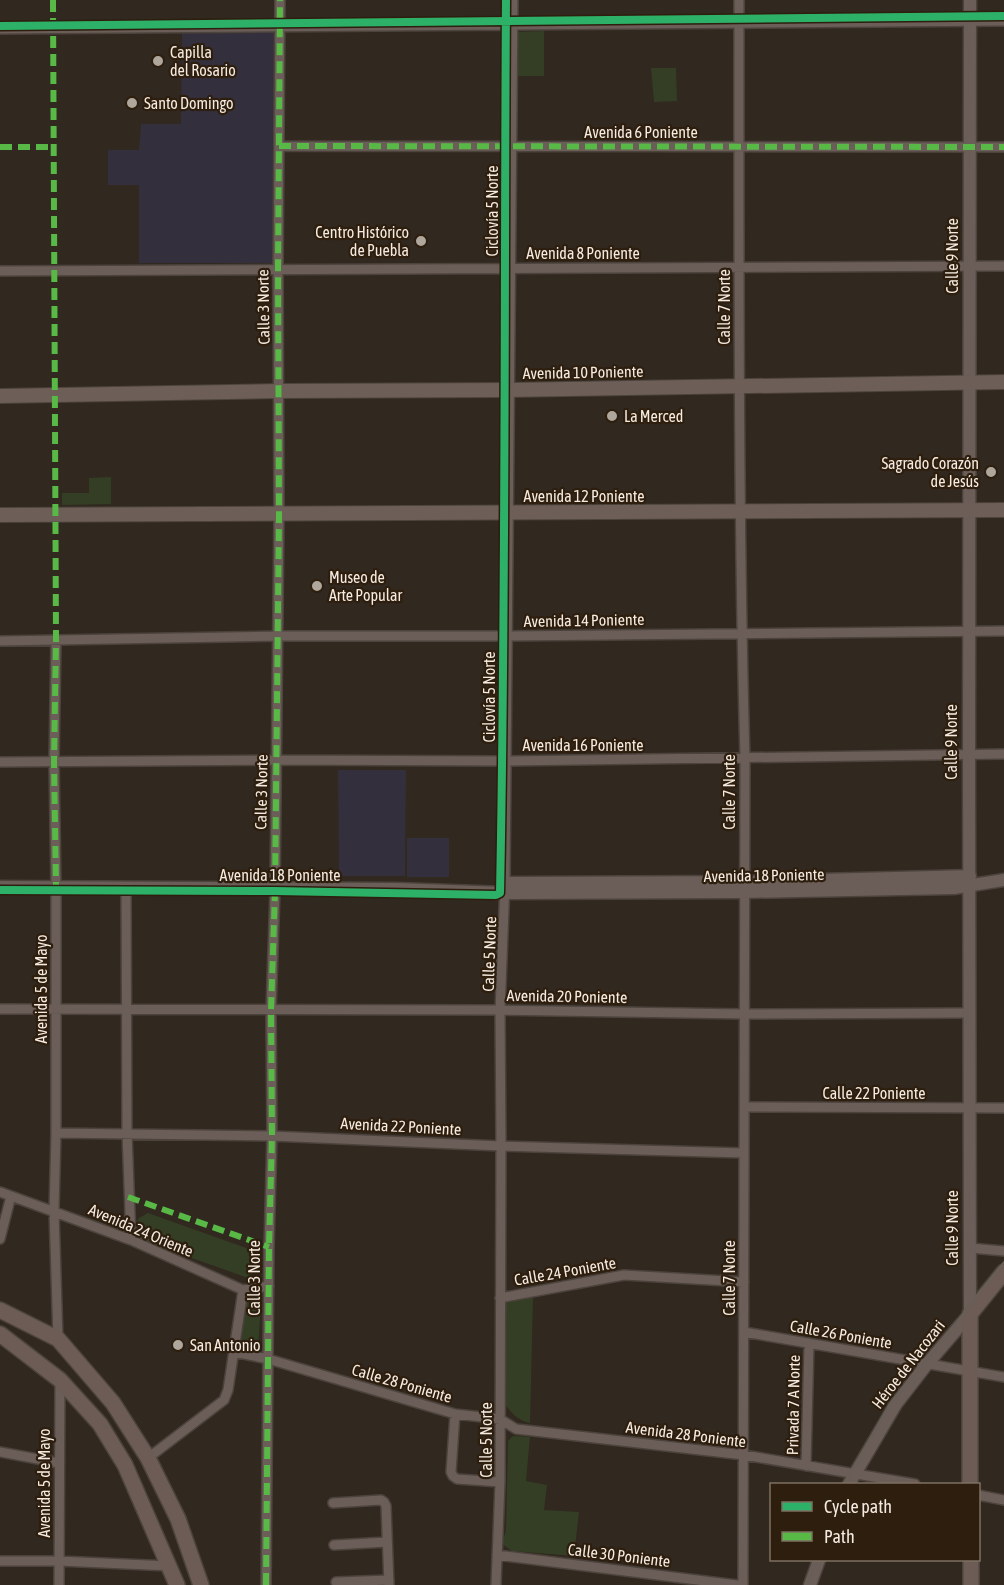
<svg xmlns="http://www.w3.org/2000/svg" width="1004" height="1585" viewBox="0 0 1004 1585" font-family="'Asap Condensed',sans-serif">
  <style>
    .commercial { fill: #342f3c }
    .green { fill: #343e25 }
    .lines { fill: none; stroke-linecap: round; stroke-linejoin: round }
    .minor-casing { stroke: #4b433c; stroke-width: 12 }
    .tertiary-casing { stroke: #4b433c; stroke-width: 15 }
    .secondary-casing { stroke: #4b433c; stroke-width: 16 }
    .primary-casing { stroke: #4b433c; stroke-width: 18 }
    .minor { stroke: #6b5d57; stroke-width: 9 }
    .tertiary { stroke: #6b5d57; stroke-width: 12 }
    .secondary { stroke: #6d5e57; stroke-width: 14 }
    .primary { stroke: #6c5c55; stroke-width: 15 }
    .rail { stroke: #685f57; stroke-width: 2 }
    .quiet { stroke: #58b947; stroke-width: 6; stroke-dasharray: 12 6; stroke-linecap: butt }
    .cycleway-casing { stroke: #2e1e0e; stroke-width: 11 }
    .cycleway { stroke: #2db169; stroke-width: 8 }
    .poi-dot { fill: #b0a79c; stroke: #2e1e0e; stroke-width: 2 }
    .labels { text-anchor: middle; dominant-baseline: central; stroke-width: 4.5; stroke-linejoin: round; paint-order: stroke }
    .poi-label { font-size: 16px; fill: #f5ebe0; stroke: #2e1e0e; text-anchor: start }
    .street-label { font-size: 16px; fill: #f5ebe0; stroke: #2e1e0e }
  </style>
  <rect width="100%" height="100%" fill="#31281f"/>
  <path class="commercial" d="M182,32H274V263H139V185H108V150H139L141,124H181Z
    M338,770H406L405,876H339Z
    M407,838H449V877H407Z"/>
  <path class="green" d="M544,31V76H514V32Z
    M651,68H676L677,101L654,102Z
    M111,477V504L62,505V493H89V478Z
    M148,1213L260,1253L251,1279L144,1241L138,1235L135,1226L139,1218Z
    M533,1297L530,1423C519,1421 511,1413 505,1404L503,1305L507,1300Z
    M245,1302L261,1304L258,1348L241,1346Z
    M513,1436L530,1437L526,1481L547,1485L544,1510L579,1512L574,1556L512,1551L502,1544L506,1530L508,1441Z"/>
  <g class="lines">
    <g class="minor-casing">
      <path id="minor" d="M739,0C739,253 738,506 745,759L743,1585
        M0,29L1004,21
        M279,146L1004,147
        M0,271L1004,266
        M56,640L54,762L56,887V1133L54,1211L58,1339
        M0,641L277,636H503L1004,631
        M0,762L276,760L505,761L1004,754
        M126,887L127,1133L131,1240
        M0,1009L500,1010L744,1014L970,1013
        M744,1107L1004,1108
        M56,1133L272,1136L501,1146L744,1153
        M0,1192L131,1240L243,1290L269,1286
        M0,1239L11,1196
        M970,1248L1004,1251
        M500,1298L624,1275L744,1282
        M744,1332L1004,1377
        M234,1352L268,1359L455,1414L500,1419L516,1429L744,1455L915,1484
        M455,1414L451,1472L453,1476L457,1479L500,1482
        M0,1452L59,1463
        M148,1458L224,1400L228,1390L243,1290
        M806,1466L809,1343
        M978,1495L1004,1500
        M333,1503L381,1500L384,1502L386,1506L389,1585
        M334,1545L387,1542
        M497,1555L737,1585
        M0,1561H59L170,1566
        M336,1582L389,1580
        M59,1585L60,1380
        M266,1585L269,1247L272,1136L271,1011L275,891L279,514L278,269L280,0
        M496,1585L500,1482L501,1146L500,1010L505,883L513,0"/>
    </g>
    <g class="tertiary-casing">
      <path id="tertiary" d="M505,883L744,882L970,876
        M0,887L398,889L504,893L744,892L954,888L1004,880
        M849,1484L896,1404L927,1364L970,1314L969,755L970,0
        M810,1585L819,1560"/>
    </g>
    <g class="secondary-casing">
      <path id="secondary" d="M0,396L279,391L505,390L1004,382
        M0,515L1004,510"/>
    </g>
    <g class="primary-casing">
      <path id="primary" d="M0,1310L58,1339L113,1403L148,1458L178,1519L201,1585
        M0,1334L60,1380L100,1424L125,1465L177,1585
        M970,1484V1314L1004,1272
        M971,1560V1585"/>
    </g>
    <use href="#minor" class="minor"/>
    <use href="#tertiary" class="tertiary"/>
    <use href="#secondary" class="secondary"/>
    <use href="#primary" class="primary"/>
    <path class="rail" d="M846,1484L851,1474L889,1405L924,1364L1004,1262
      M807,1585L817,1560"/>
    <path class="quiet" d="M53,0L56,640L54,762L56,887
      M279,146L1004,147
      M0,147H53
      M128,1197L269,1247
      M266,1585L269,1247L272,1136L271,1011L275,891L279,514L278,269L280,0"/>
    <g class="cycleway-casing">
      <path id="cycleway" d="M0,26L1004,16
        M0,890L275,891L496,895L500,893C506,595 504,298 506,0"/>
    </g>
    <use href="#cycleway" class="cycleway"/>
  </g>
  <g class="poi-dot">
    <circle cx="158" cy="61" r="6"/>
    <circle cx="132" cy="103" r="6"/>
    <circle cx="421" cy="241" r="6"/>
    <circle cx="612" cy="416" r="6"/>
    <circle cx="991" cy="472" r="6"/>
    <circle cx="317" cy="586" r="6"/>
    <circle cx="178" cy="1345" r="6"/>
  </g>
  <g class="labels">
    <g class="poi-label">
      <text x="170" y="52">Capilla<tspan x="170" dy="18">del Rosario</tspan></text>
      <text x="144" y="103">Santo Domingo</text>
      <text x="409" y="232" text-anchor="end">Centro Histórico<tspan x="409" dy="18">de Puebla</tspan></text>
      <text x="624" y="416">La Merced</text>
      <text x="979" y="463" text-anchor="end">Sagrado Corazón<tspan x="979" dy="18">de Jesús</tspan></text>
      <text x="329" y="577">Museo de<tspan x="329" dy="18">Arte Popular</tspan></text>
      <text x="190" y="1345">San Antonio</text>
    </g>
    <g class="street-label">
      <text x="641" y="132">Avenida 6 Poniente</text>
      <text transform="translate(492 211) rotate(-90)">Ciclovía 5 Norte</text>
      <text x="583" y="253">Avenida 8 Poniente</text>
      <text transform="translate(952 256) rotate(-90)">Calle 9 Norte</text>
      <text transform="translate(263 307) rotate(-91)">Calle 3 Norte</text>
      <text transform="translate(724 307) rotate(-90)">Calle 7 Norte</text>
      <text transform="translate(583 372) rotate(-1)">Avenida 10 Poniente</text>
      <text x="584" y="496">Avenida 12 Poniente</text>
      <text transform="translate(584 620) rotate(-1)">Avenida 14 Poniente</text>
      <text transform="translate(489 697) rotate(-90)">Ciclovía 5 Norte</text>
      <text transform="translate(951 742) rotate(-90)">Calle 9 Norte</text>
      <text x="583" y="745">Avenida 16 Poniente</text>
      <text transform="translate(261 792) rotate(-89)">Calle 3 Norte</text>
      <text transform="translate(729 792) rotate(-90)">Calle 7 Norte</text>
      <text x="280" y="875">Avenida 18 Poniente</text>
      <text transform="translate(764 875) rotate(-1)">Avenida 18 Poniente</text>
      <text transform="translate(489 954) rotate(-88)">Calle 5 Norte</text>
      <text transform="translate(41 989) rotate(-90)">Avenida 5 de Mayo</text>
      <text transform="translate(567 996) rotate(1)">Avenida 20 Poniente</text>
      <text x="874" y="1093">Calle 22 Poniente</text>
      <text transform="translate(401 1126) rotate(3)">Avenida 22 Poniente</text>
      <text transform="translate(952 1228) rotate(-90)">Calle 9 Norte</text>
      <text transform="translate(141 1230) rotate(23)">Avenida 24 Oriente</text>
      <text transform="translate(565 1271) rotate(-10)">Calle 24 Poniente</text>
      <text transform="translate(254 1278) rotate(-90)">Calle 3 Norte</text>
      <text transform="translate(729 1278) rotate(-90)">Calle 7 Norte</text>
      <text transform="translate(841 1334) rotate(10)">Calle 26 Poniente</text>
      <text transform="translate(908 1364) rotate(-52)">Héroe de Nacozari</text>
      <text transform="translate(402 1383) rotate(16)">Calle 28 Poniente</text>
      <text transform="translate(793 1405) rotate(-89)">Privada 7 A Norte</text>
      <text transform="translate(686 1434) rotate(7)">Avenida 28 Poniente</text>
      <text transform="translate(486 1440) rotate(-90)">Calle 5 Norte</text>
      <text transform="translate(44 1483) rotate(-90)">Avenida 5 de Mayo</text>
      <text transform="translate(619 1555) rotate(7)">Calle 30 Poniente</text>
    </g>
  </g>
  <rect x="770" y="1483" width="210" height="78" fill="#2e1e0e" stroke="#7e7062" stroke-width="1.5"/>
  <rect x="782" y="1502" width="30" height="9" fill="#2db169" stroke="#7e7062" stroke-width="1.5"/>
  <text x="824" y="1513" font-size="18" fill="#f5ebe0">Cycle path</text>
  <rect x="782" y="1532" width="30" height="9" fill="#58b947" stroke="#7e7062" stroke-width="1.5"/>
  <text x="824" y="1543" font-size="18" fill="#f5ebe0">Path</text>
</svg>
